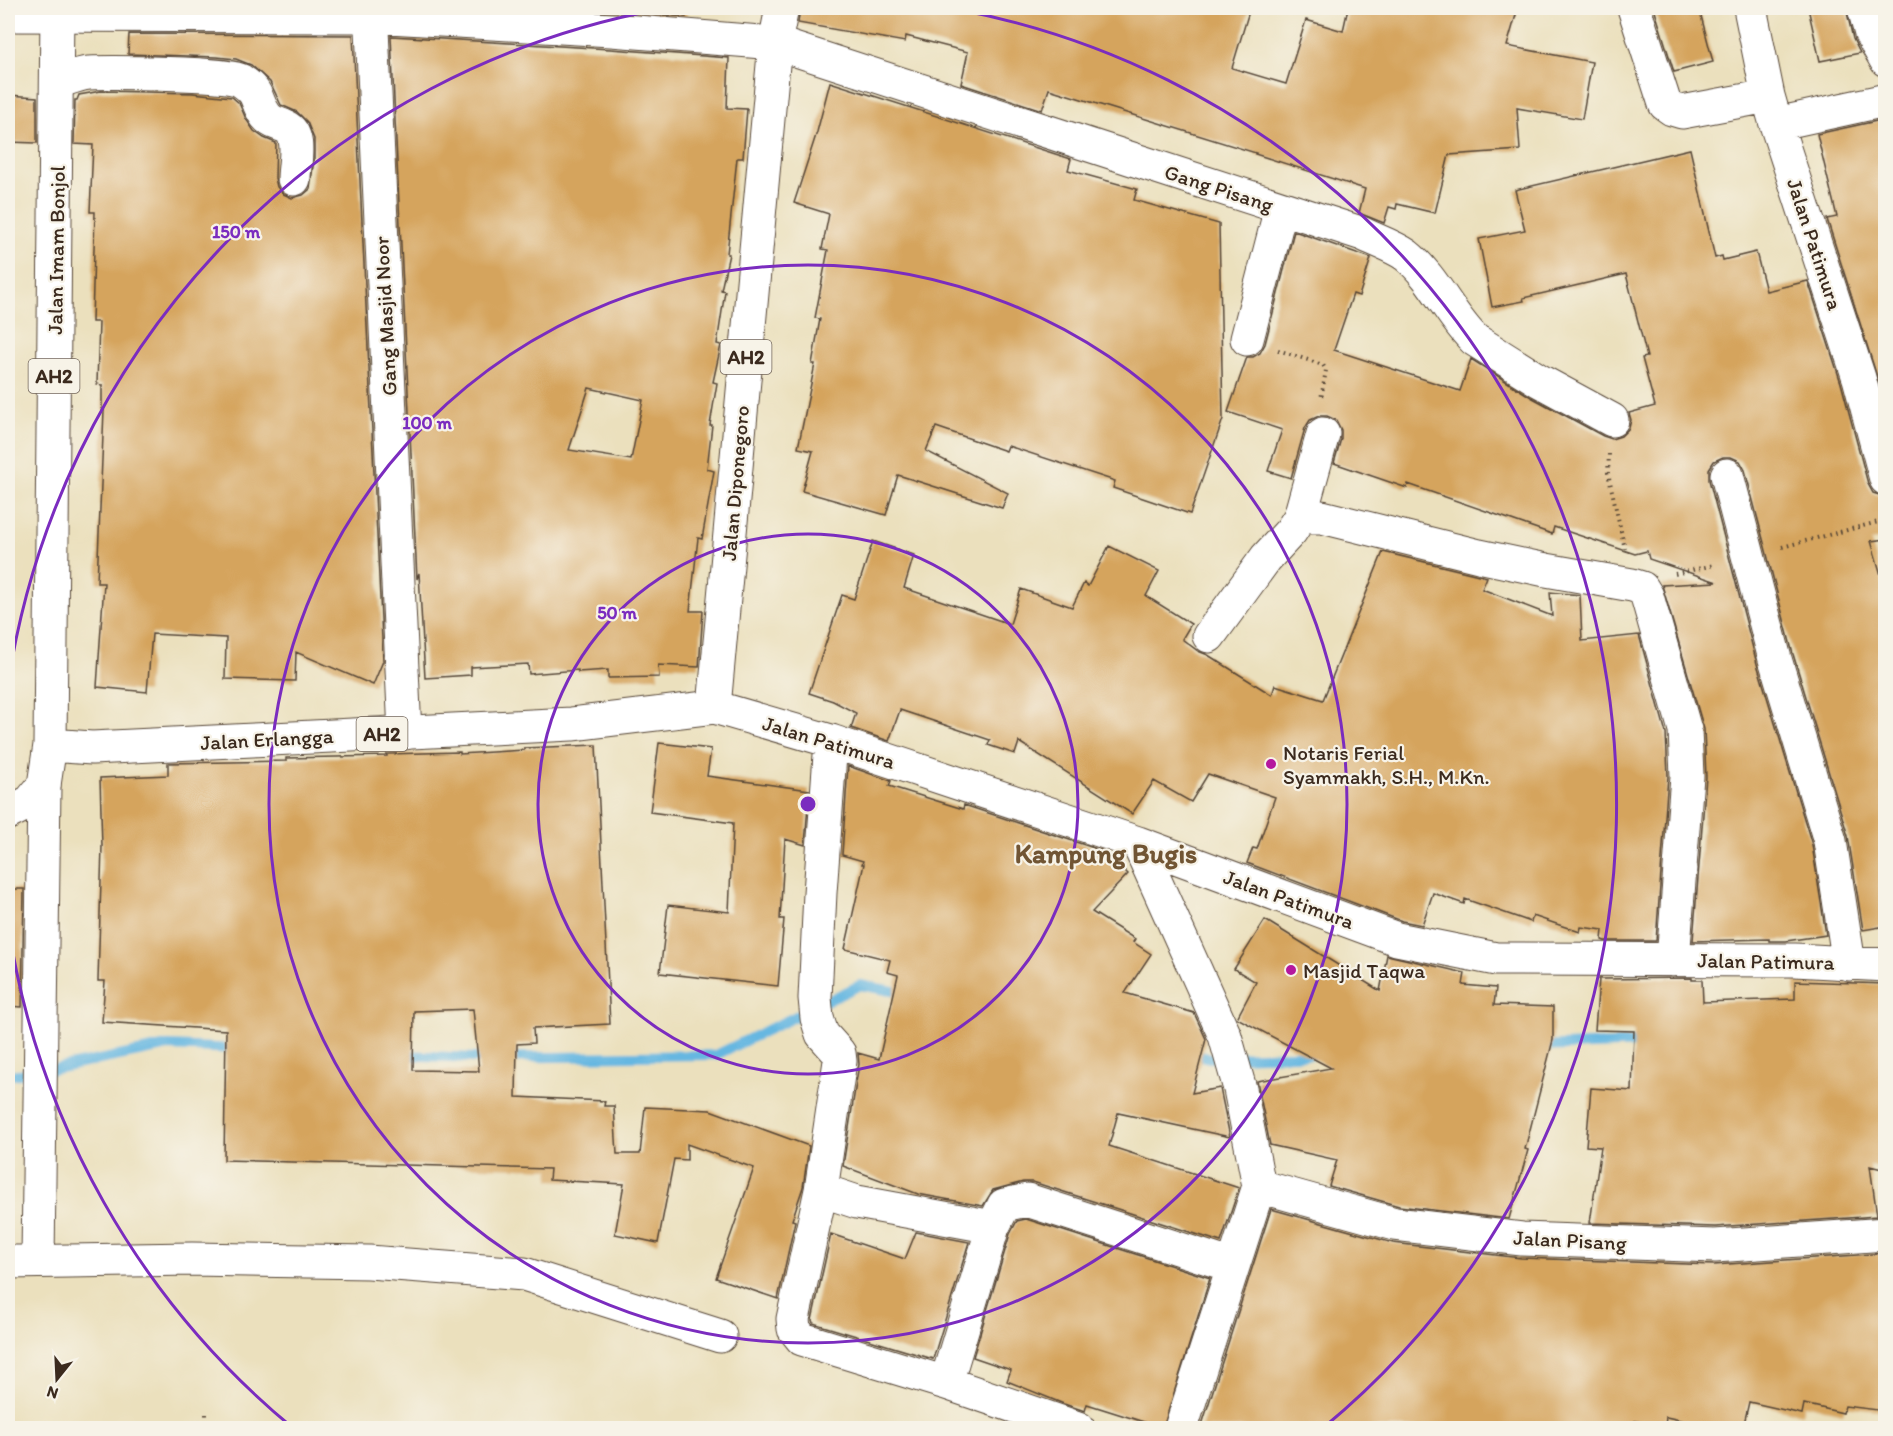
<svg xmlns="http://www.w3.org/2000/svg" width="1893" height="1436" viewBox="0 0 1893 1436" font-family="Itim,sans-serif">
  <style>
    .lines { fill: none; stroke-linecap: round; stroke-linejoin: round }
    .stream { stroke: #66b7e1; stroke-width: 10 }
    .building { fill: #d5a45d; fill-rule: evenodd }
    .minor-casing { stroke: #554536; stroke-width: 35 }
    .highway-casing { stroke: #554536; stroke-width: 35 }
    .path { stroke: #554536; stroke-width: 4; stroke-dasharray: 1.5 4.5; stroke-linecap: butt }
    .minor { stroke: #fff; stroke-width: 33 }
    .highway { stroke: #fff; stroke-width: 33 }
    .ring { fill: none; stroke: #7b2cbf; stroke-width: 3 }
    .poi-dot { fill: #b5179e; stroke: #f7f3e8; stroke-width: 2 }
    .labels { text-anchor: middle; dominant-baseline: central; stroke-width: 4.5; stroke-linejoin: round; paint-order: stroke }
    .shield { fill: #f7f3e8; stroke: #73665b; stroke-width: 1.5 }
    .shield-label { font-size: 20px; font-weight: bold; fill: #3b2a1e }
    .street-label { font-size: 21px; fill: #3b2a1e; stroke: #f7f3e8 }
    .poi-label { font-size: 21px; fill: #3b2a1e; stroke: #f7f3e8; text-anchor: start }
    .district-label { font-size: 27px; font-weight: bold; fill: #715534; stroke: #f7f3e8 }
    .centre { fill: #7b2cbf; stroke: #f7f3e8; stroke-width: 3 }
    .ring-label { font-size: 18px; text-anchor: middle; font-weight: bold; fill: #7b2cbf; stroke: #f7f3e8; stroke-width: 4.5; stroke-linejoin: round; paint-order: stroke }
  </style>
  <rect width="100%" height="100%" fill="#f7f3e8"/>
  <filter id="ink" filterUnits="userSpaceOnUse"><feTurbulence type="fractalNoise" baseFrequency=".0167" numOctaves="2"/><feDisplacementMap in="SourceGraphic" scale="12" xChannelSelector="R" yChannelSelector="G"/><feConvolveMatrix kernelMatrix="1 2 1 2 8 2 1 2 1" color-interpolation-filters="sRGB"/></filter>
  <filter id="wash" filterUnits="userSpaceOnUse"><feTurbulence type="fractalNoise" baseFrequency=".008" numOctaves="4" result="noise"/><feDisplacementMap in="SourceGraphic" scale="24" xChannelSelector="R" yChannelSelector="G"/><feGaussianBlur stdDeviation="1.35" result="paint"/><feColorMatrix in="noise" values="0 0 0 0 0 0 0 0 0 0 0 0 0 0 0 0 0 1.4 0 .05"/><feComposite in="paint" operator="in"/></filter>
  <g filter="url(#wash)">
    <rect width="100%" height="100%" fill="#ebe0bd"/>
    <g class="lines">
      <path class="stream" d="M1538,1047L1645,1043
        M1188,1053L1209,1058L1319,1054
        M401,1055L474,1058L716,1055L860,985L909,994
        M8,1075L40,1072L168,1046L239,1049"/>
    </g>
    <g id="blocks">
      <path class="building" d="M548,8H687L686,17L612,11Z
        M800,8H1250L1232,68L1286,84L1306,20L1343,31L1348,8H1518L1507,46L1592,62L1582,119L1517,108L1520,150L1449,155L1435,213L1397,204L1396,209L1389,207L1384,223L1359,213L1365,189L1255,154L1256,153L1049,89L1042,110L961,84L968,52L906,36L905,42L798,23Z
        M1654,8H1699L1713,62L1674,72Z
        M1808,8H1846L1853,39L1860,53L1820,61Z
        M129,34L353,35L383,661L373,685L296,652L295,681L225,679L226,638L152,634L147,692L97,687L104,583H97L104,410H102V385L97,384L99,322H92L95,212H90L93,145L74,144L75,100H77L79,95L101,91L192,93L232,97L239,103L246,119L254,131L264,138L276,143L275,178L277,187L283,194L292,198L303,195L310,189L314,159V139L307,122L297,112L281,105L270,82L251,65L236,59L217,57L128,54Z
        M391,36L610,49L729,58L727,108L747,109L743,158H737L727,254H729L721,290L725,291L717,344L721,345L713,382L717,383L710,425H712L707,469L714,471L702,539L698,538L690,611H703L699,667L658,665L659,677L608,678V670L578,672V670L529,674L528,664L471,667V675L425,678L419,573L417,579ZM589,388L643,400L631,460L569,450Z
        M830,82L1071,159L1068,170L1137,189L1134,200L1219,224L1223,419L1190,514L1113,488L1115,481L1008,446L1006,451L936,427L926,451L1008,493L1002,508L898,475L886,515L802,491L813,451L798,448L815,364H812L820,319L815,318L828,250L822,249L829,214L794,203L817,132Z
        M8,95L37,97V143L8,142Z
        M1886,119V405L1827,219L1837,217L1817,134Z
        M1690,149L1715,258L1722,256L1723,260L1756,252L1766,291L1808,281L1841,383L1868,484L1873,493L1886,497V539L1871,541L1886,592V926L1863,930L1848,836L1793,654L1745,470L1740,461L1731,457H1723L1714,461L1709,469V480L1757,664L1812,845L1826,935L1786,941H1769V939L1693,941L1706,777L1704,729L1662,585L1717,582L1649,559L1647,551L1635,554L1554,527L1552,534L1408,484L1407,488L1334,463L1341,439V430L1336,420L1327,416H1319L1310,420L1305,428L1291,478L1268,471L1282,430L1228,412L1247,357H1253L1260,353L1265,344L1294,231L1371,258L1359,296L1353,294L1334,350L1460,391L1471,359L1531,397L1603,436L1612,439L1621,436L1629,428L1631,420L1629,413L1655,406L1642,358L1647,357L1626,274L1523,298L1524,301L1492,307L1479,239L1525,230L1515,190Z
        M873,541L914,555L904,588L1010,624L1021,589L1072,607L1084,583L1088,586L1109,546L1159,571L1146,596L1191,624L1182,639L1198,651L1208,655L1272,695L1275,685L1323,700L1383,552L1487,577L1482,589L1552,616L1550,592L1580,595L1582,641L1639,635L1666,733L1668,776L1656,941H1605L1602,940L1603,930L1581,927L1580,932L1533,916L1531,922L1465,899L1464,904L1433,893L1422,925L1402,921L1247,863L1253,848L1257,849L1275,797L1208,774L1191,802L1154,781L1132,814L1019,742L1015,754L988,745L990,740L900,710L889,741L851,728L856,713L833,701L809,693L842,595L854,599Z
        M659,743L711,749L707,776L809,790L805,845L785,839L780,919H784L778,986L660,973L668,905L729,912L733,823L650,812Z
        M596,745L610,1024L533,1028L534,1043L517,1044L516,1097L605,1101L604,1106H614L617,1154H640L645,1107L710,1110L809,1146L803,1187L792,1220L795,1221L778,1299L716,1278L754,1168L687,1144V1160L674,1159L658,1243L615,1234L624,1184L549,1180L550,1169L224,1160L226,1030L102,1022L105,981H98L102,846L100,778L168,775V763L286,761V758L387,756V754L460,752V754L524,750V748ZM473,1009L479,1071L413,1070L414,1011Z
        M848,766L891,781L889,786L963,809L964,805L1106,852L1128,874L1092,912L1135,939L1133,942L1151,954L1125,993L1194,1013L1206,1039L1192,1093L1220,1088L1230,1137L1118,1113L1109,1146L1239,1188L1221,1242L1033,1182H1023L993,1190L983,1206L918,1194L843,1166L859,1064L858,1053L879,1059L898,975L887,972L890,960L845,949L864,864H862L863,861L842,855Z
        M8,889H24L22,1007L8,1006Z
        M1265,920L1380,991L1387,955L1465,973L1463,985L1496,988L1494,1005L1553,1007V1040L1525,1149L1528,1150L1509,1219L1399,1206L1329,1186L1337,1160L1270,1145L1257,1081L1331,1068L1237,1018L1256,982L1234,969Z
        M1692,978V980H1702L1703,1002L1795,999V981L1886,984V1170L1870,1166L1877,1216L1715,1227L1590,1223L1601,1147L1586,1146L1591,1088L1632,1091L1634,1031L1595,1030L1599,979Z
        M1271,1209L1393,1243L1521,1258L1714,1265L1886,1253V1411L1845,1406L1843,1413L1804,1404L1802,1414L1749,1402L1743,1428H1717L1666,1417L1665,1426L1635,1421V1428H1201Z
        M1026,1219L1210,1278L1163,1428L1087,1404L1085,1411L1064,1404L1007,1381L1011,1370L973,1357L1010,1234L1017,1221Z
        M916,1232L969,1242L933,1359L813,1323L812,1320L831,1234L905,1259Z"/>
    </g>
  </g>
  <g filter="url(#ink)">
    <use href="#blocks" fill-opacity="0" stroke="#554536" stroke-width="1.5"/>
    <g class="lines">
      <g class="minor-casing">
        <path id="minor" d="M371,8L405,733
          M1634,8L1665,104L1672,109L1682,112L1768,96
          M1750,8L1768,96L1776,124L1859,378L1886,479
          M1864,8L1871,34L1886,60
          M8,15L372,16L611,30L775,43L1363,234C1377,241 1393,246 1406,255C1435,278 1449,315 1475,340L1540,381L1612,420
          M58,82C67,79 78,74 89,73C109,72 229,73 240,80C262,94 254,100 266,116C272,124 279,123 286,127C302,135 294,164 294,179
          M1776,124L1886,100
          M1247,339L1281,208
          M1727,475L1775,659L1830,841L1849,964
          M1300,517L1323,434
          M1209,636L1266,558L1291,531L1300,517H1322L1479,556L1546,570L1632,585L1642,588L1647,596L1685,730L1687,776L1673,960
          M714,707L831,741L1138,843L1397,939L1496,959L1795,960L1886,965
          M831,741L820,893L815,998L817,1018L822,1034L839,1053L840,1061L821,1190L793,1319L794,1329L802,1339L946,1383L1078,1428
          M1138,843L1225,1036L1240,1089L1259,1186L1181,1428
          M1259,1186L1395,1224L1522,1239L1715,1246L1886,1234
          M821,1190L857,1202L993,1227
          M38,1260L44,785
          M8,1262L192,1259L369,1262L524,1274L720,1336
          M946,1383L993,1227L1004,1205L1027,1200L1233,1266"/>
      </g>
      <g class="highway-casing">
        <path id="highway" d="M50,745L92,748L572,724L714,707L775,43L782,8
          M8,813L30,802L44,785L50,745L57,8"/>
      </g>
      <path class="path" d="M1278,350L1323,365L1326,370L1321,399
        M1609,454L1608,473L1625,549
        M1782,547L1886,520
        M1675,574L1714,565
        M206,1414V1428"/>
      <use href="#minor" class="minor"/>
      <use href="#highway" class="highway"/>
    </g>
  </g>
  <g class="ring">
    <circle cx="808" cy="804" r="270"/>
    <circle cx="808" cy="804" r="539"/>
    <path d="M293 1428A809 809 0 0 1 8 924M8 684A809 809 0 0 1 661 9M955 9A809 809 0 0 1 1323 1428"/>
  </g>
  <g class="poi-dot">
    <circle cx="1271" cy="764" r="6"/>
    <circle cx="1291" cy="970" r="6"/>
  </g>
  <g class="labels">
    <g class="shield">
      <rect x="720.5" y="340" width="51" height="34" rx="4.5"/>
      <rect x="28.5" y="359" width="51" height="34" rx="4.5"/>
      <rect x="356.5" y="717" width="51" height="34" rx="4.5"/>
    </g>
    <g class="shield-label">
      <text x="746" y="357">AH2</text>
      <text x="54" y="376">AH2</text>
      <text x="382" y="734">AH2</text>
    </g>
    <g class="street-label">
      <text transform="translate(1219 188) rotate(18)">Gang Pisang</text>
      <text transform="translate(1815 244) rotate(72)">Jalan Patimura</text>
      <text transform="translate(56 250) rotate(-89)">Jalan Imam Bonjol</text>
      <text transform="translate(385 316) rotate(-93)">Gang Masjid Noor</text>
      <text transform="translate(735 483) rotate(-85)">Jalan Diponegoro</text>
      <text transform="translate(267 739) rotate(-3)">Jalan Erlangga</text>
      <text transform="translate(829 742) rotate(17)">Jalan Patimura</text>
      <text transform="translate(1289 899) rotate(20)">Jalan Patimura</text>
      <text transform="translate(1766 961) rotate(1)">Jalan Patimura</text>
      <text transform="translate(1570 1240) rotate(3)">Jalan Pisang</text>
    </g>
    <g class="poi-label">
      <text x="1283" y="752">Notaris Ferial<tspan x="1283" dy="24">Syammakh, S.H., M.Kn.</tspan></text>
      <text x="1303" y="970">Masjid Taqwa</text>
    </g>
    <g class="district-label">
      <text x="1106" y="853">Kampung Bugis</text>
    </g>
  </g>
  <circle cx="808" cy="804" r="9" class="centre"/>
  <g class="ring-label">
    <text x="236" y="238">150 m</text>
    <text x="427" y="429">100 m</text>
    <text x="617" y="619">50 m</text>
  </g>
  <rect width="1893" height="1436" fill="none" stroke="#f7f3e8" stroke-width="30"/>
  <g transform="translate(57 1379) rotate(198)" stroke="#f7f3e8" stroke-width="4.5" paint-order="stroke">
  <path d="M0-4.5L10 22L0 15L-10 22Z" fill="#3b2a1e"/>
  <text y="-9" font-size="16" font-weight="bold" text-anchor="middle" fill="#3b2a1e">N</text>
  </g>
</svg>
